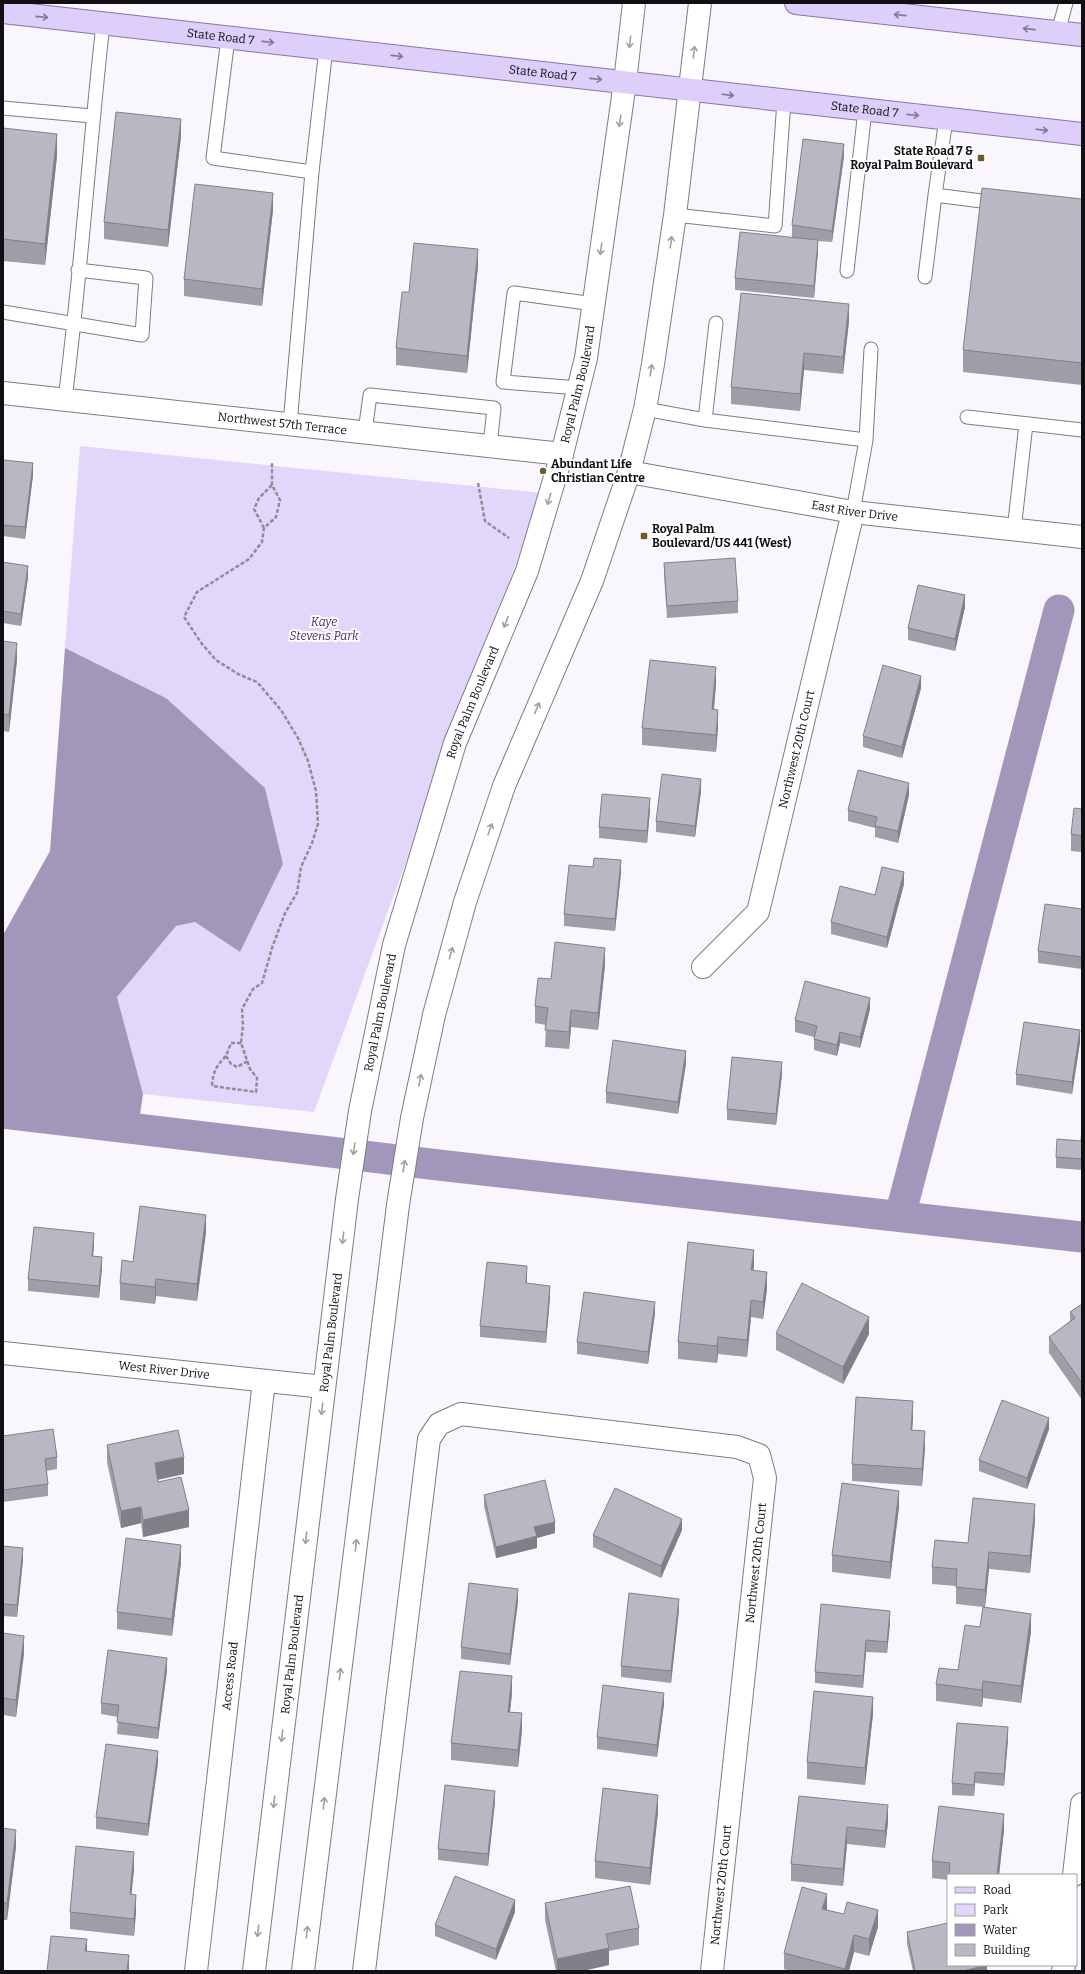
<svg xmlns="http://www.w3.org/2000/svg" width="1085" height="1974" viewBox="0 0 1085 1974" font-family="Bitter,serif">
  <style>
    .green { fill: #e2d7fb }
    .water { fill: #a297bb }
    .lines { fill: none; stroke-linecap: round; stroke-linejoin: round }
    .canal { stroke: #a297bb; stroke-width: 31 }
    .service-casing { stroke: #7e7b87; stroke-width: 15 }
    .minor-casing { stroke: #7e7b87; stroke-width: 24 }
    .secondary-casing { stroke: #7e7b87; stroke-width: 24 }
    .primary-casing { stroke: #8776a8; stroke-width: 24 }
    .path { stroke: #8f8d93; stroke-width: 2.5; stroke-dasharray: 4 2; stroke-linecap: butt }
    .service { stroke: #fff; stroke-width: 13 }
    .minor { stroke: #fff; stroke-width: 22 }
    .secondary { stroke: #fff; stroke-width: 22 }
    .primary { stroke: #ddcefa; stroke-width: 22 }
    .wall { fill: #a09da8 }
    .shaded-wall { fill: #827f88 }
    .building { fill: #bab6c3; stroke: #827f88 }
    .oneway { stroke: #817892 }
    .oneway2 { stroke: #a09fa1 }
    .poi-dot { fill: #6d5b29; stroke: #fff; stroke-width: 1.5 }
    .labels { text-anchor: middle; dominant-baseline: central; stroke-width: 4; stroke-linejoin: round; paint-order: stroke }
    .street-label { font-size: 12px; fill: #110f14; stroke: #fff }
    .poi-label { font-size: 12px; font-weight: bold; fill: #110f14; stroke: #fff; text-anchor: start }
    .park-label { font-size: 12px; font-style: italic; fill: #443264; stroke: #fff }
  </style>
  <rect width="100%" height="100%" fill="#f9f7fd"/>
  <path class="green" d="M80,446L542,493L314,1112L143,1094L117,997L176,926L195,922L240,952L283,864L265,788L166,698L65,648Z"/>
  <path class="water" d="M65,648L166,698L265,788L283,864L240,952L195,922L176,926L117,997L143,1094L138,1129L3,1113V935L50,851Z"/>
  <g class="lines">
    <path class="canal" d="M3,1113L447,1166L1082,1237
      M900,1216L1059,610"/>
    <g class="service-casing">
      <path id="service" d="M1058,32L1066,3
        M228,38L213,158L312,172
        M3,108L92,116
        M935,195L997,203
        M675,215L775,226L784,101
        M847,271L865,110
        M925,277L935,195L946,119
        M3,312L142,335L146,278L78,270
        M579,388L503,382L514,293L594,304
        M65,399C81,275 89,149 103,24
        M645,409L705,420L866,440L853,512
        M967,417L1082,430
        M705,420L716,323
        M290,424L312,172L326,48
        M365,432L370,395L494,408L490,446
        M866,440L871,349
        M1014,530L1026,424"/>
    </g>
    <g class="minor-casing">
      <g id="minor">
        <path id="s1" d="M3,393L562,454"/>
        <path id="s2" d="M629,472L853,512L1082,537"/>
        <path id="s3" d="M703,967L758,912L853,512"/>
        <path id="s4" d="M3,1353L324,1387"/>
        <path d="M1074,1875L1082,1804"/>
        <path id="s5" d="M196,1971L264,1381"/>
        <path d="M364,1971L429,1439L439,1424L461,1414L737,1447L759,1455L765,1478L712,1971"/>
        <path d="M1063,1971L1064,1965"/>
      </g>
    </g>
    <g class="secondary-casing">
      <g id="secondary">
        <path id="s6" d="M254,1971L347,1199L360,1111L394,945L455,743L527,571L562,454L586,358L625,82L634,3"/>
        <path d="M303,1971L398,1205L412,1118L434,1015L465,902L504,786L592,581L629,472L645,409L653,364L675,215L700,3"/>
      </g>
    </g>
    <g class="primary-casing">
      <g id="primary">
        <path d="M796,3L1082,35"/>
        <path id="s7" d="M3,12L1082,134"/>
      </g>
    </g>
    <path class="path" d="M478,483L485,521L509,538
      M264,528L254,509L259,498L272,485
      M241,1043H231L226,1056L231,1064L237,1067L248,1061
      M226,1056C216,1066 213,1072 212,1086L256,1092L257,1078L250,1069L241,1043L243,1025L242,1009L253,989L262,983L272,948L285,913L297,893L301,867L312,843L318,824L316,791L308,761L298,738L281,710L257,682L238,674L216,660L202,644L184,617L197,592L249,559L262,542L264,528L276,517L280,500L272,485V462"/>
    <use href="#service" class="service"/>
    <use href="#minor" class="minor"/>
    <use href="#secondary" class="secondary"/>
    <use href="#primary" class="primary"/>
  </g>
  <path class="wall" d="M3,128L57,156L45,265L3,261Z
    M181,136L168,247L104,239V222Z
    M844,156L832,242L818,241V251L814,298L735,290V278L792,237V225Z
    M1082,199V385L963,372V350Z
    M273,210L262,306L184,296V279Z
    M478,266L467,373L396,365V348Z
    M849,321L843,374L804,370L800,411L731,404V387Z
    M3,460L33,475L25,539L3,536Z
    M3,562L28,577L21,626L3,623Z
    M664,563L738,601V613L667,618L664,575Z
    M965,607L955,651L908,640V628Z
    M3,641L17,660L9,732L3,731Z
    M716,684L714,710L718,727L716,752L642,745V728Z
    M921,688L902,758L863,747V736Z
    M701,791L695,837L656,832V821Z
    M909,795L898,843L875,837V828L848,821V810Z
    M1082,809V852L1071,851V834Z
    M650,810L647,843L599,838V827Z
    M621,872L615,931L564,926V914Z
    M904,884L887,948L831,934V922L875,895Z
    M1082,909V969L1038,963V951Z
    M605,965L598,1030L571,1027L569,1049L545,1047L546,1025L535,1023V1006L551,979Z
    M870,1009L860,1048L840,1043L837,1056L814,1050V1037L795,1032V1020Z
    M1080,1042L1072,1094L1016,1085V1074Z
    M686,1063L678,1114L606,1103V1092Z
    M782,1074L776,1125L727,1120V1109Z
    M1082,1126V1170L1056,1168V1157L1081,1141Z
    M206,1232L197,1301L156,1296L155,1304L120,1300V1283L133,1262Z
    M94,1244L93,1256L102,1268L99,1298L28,1291V1279Z
    M754,1266L753,1270L767,1289L763,1319L751,1317L747,1357L718,1354L717,1363L678,1359V1342Z
    M527,1277V1284L550,1297L546,1343L480,1337V1326Z
    M1082,1304V1400L1049,1353V1337L1070,1321V1312Z
    M655,1313L648,1364L577,1354V1342Z
    M776,1333L869,1334L843,1384L776,1350Z
    M913,1418L912,1430L925,1448L922,1486L852,1481V1464Z
    M1049,1429L1027,1489L979,1471V1460Z
    M3,1436L57,1457V1469L46,1471L48,1484V1496L3,1502Z
    M107,1445L184,1474L158,1480V1482L189,1527L143,1537L141,1523L121,1528L107,1462Z
    M484,1495L555,1533L537,1538V1548L496,1558L484,1506Z
    M899,1507L890,1579L832,1572V1555Z
    M1035,1521L1030,1573L989,1569L985,1607L1031,1631L1021,1703L983,1698L982,1707L936,1701V1684L958,1670L980,1627L983,1607L956,1604V1586L932,1584V1567L968,1543Z
    M682,1530L661,1578L593,1547V1535Z
    M3,1546L23,1560L17,1617L3,1616Z
    M181,1562L172,1636L117,1629V1612Z
    M518,1601L510,1665L461,1659V1647Z
    M679,1610L671,1683L621,1677V1666Z
    M890,1623L887,1653L866,1652L863,1688L815,1683V1672Z
    M3,1633L24,1653L16,1717L3,1715Z
    M167,1670L158,1739L117,1734L118,1717L101,1714V1703Z
    M512,1693L510,1712L522,1730L518,1767L451,1760V1743Z
    M664,1704L657,1757L597,1749V1737Z
    M873,1714L865,1785L807,1779V1762Z
    M1008,1739L1004,1786L975,1783L974,1796L952,1795V1783Z
    M158,1762L148,1836L96,1829V1817Z
    M799,1796L888,1822L885,1848L847,1844L843,1886L791,1881V1864Z
    M495,1802L488,1866L438,1860V1849Z
    M658,1812L650,1885L595,1878V1861Z
    M3,1828L16,1847L7,1920H3Z
    M1004,1830L999,1875H948V1880L932,1878V1861Z
    M134,1869L131,1894L136,1912L134,1936L70,1929V1912Z
    M545,1903L639,1928V1945L609,1951V1965L582,1971H556L545,1920Z
    M827,1910L878,1927L869,1956L854,1952L849,1971H789L784,1969V1953Z
    M515,1912L496,1960L435,1936V1925Z
    M907,1932L987,1971H913L907,1944Z"/>
  <path class="shaded-wall" d="M181,119V136L168,247V230Z
    M57,134V156L45,265V244Z
    M844,144V156L832,242V231Z
    M273,193V210L262,306V289Z
    M818,240V251L814,298V286Z
    M478,249V266L467,373V356Z
    M849,304V321L843,374V357Z
    M804,353V370L800,411V394Z
    M33,463V475L25,539V527Z
    M28,566V577L21,626V614Z
    M965,595V607L955,651V639Z
    M17,643V660L9,732V715Z
    M716,667V684L712,726V709Z
    M921,676V688L902,758V747Z
    M718,710V727L716,752V735Z
    M701,779V791L695,837V826Z
    M909,783V795L898,843V831Z
    M650,798V810L647,843V831Z
    M621,860V872L615,931V919Z
    M904,872V884L887,948V937Z
    M605,948V965L598,1030V1013Z
    M870,998V1009L860,1048V1037Z
    M571,1010V1027L569,1049V1032Z
    M1080,1030V1042L1072,1094V1082Z
    M840,1032V1043L837,1056V1045Z
    M686,1051V1063L678,1114V1102Z
    M782,1062V1074L776,1125V1114Z
    M206,1215V1232L197,1301V1284Z
    M94,1233V1244L92,1268V1256Z
    M754,1250V1266L751,1287V1270Z
    M102,1257V1268L99,1298V1286Z
    M527,1266V1277L526,1295V1283Z
    M767,1272V1289L763,1319V1302Z
    M156,1279V1296L155,1304V1287Z
    M550,1286V1297L546,1343V1332Z
    M751,1300V1317L747,1357V1340Z
    M655,1302V1313L648,1364V1352Z
    M869,1317V1334L843,1384V1367Z
    M718,1337V1354L717,1363V1346Z
    M913,1401V1418L911,1447V1430Z
    M1049,1418V1429L1027,1489V1478Z
    M925,1431V1448L922,1486V1469Z
    M184,1457V1474L155,1480V1463Z
    M899,1491V1507L890,1579V1562Z
    M1035,1504V1521L1030,1573V1556Z
    M141,1507V1523L121,1528V1511Z
    M189,1510V1527L143,1537V1520Z
    M682,1519V1530L661,1578V1566Z
    M555,1522V1533L537,1538V1548L496,1558V1547L534,1527Z
    M181,1545V1562L172,1636V1619Z
    M23,1548V1560L17,1617V1605Z
    M989,1552V1569L985,1607V1590Z
    M518,1589V1601L510,1665V1654Z
    M679,1599V1610L671,1683V1671Z
    M890,1611V1623L887,1653V1642Z
    M1031,1614V1631L1021,1703V1686Z
    M24,1636V1653L16,1717V1700Z
    M866,1640V1652L863,1688V1676Z
    M167,1658V1670L158,1739V1728Z
    M512,1676V1693L508,1729V1712Z
    M983,1681V1698L982,1707V1690Z
    M664,1693V1704L657,1757V1745Z
    M873,1697V1714L865,1785V1768Z
    M522,1713V1730L518,1767V1750Z
    M1008,1727V1739L1004,1786V1774Z
    M158,1751V1762L148,1836V1824Z
    M975,1772V1783L974,1796V1785Z
    M495,1791V1802L488,1866V1854Z
    M658,1795V1812L650,1885V1868Z
    M888,1805V1822L885,1848V1831Z
    M1004,1814V1830L999,1875H997Z
    M847,1827V1844L843,1886V1869Z
    M16,1830V1847L7,1920V1903Z
    M134,1852V1869L130,1911V1894Z
    M827,1894V1911L822,1909Z
    M136,1895V1912L134,1936V1919Z
    M515,1900V1912L496,1960V1949Z
    M878,1910V1927L869,1956V1939Z
    M854,1935V1952L849,1971H845Z
    M87,1939V1956L85,1951Z
    M609,1948V1965L582,1971H557V1959Z
    M129,1955V1971H127Z
    M987,1965V1971H963Z"/>
  <path class="building" d="M116,112L181,119L168,230L104,222Z
    M3,128L57,134L45,244L3,239Z
    M803,139L844,144L832,231L792,225Z
    M195,184L273,193L262,289L184,279Z
    M982,188L1082,199V363L963,350Z
    M740,232L818,240L814,286L735,278Z
    M414,243L478,249L467,356L396,348L402,292H409Z
    M741,293L849,304L843,357L804,353L800,394L731,387Z
    M3,460L33,463L25,527L3,525Z
    M735,558L738,601L667,606L664,563Z
    M3,562L28,566L21,614L3,611Z
    M918,585L965,595L955,639L908,628Z
    M3,641L17,643L9,715L3,714Z
    M650,660L716,667L712,709L718,710L716,735L642,728Z
    M883,665L921,676L902,747L863,736Z
    M858,770L909,783L898,831L875,826L877,817L848,810Z
    M662,774L701,779L695,826L656,821Z
    M602,794L650,798L647,831L599,827Z
    M1074,808L1082,809V836L1071,834Z
    M594,858L621,860L615,919L564,914L569,865L593,867Z
    M882,867L904,872L887,937L831,922L840,886L875,895Z
    M1045,904L1082,909V957L1038,951Z
    M555,942L605,948L598,1013L571,1010L569,1032L545,1030L548,1008L535,1006L538,978L551,979Z
    M805,981L870,998L860,1037L840,1032L837,1045L814,1039L817,1026L795,1020Z
    M1024,1022L1080,1030L1072,1082L1016,1074Z
    M613,1040L686,1051L678,1102L606,1092Z
    M732,1057L782,1062L776,1114L727,1109Z
    M1082,1126V1159L1056,1157L1057,1139L1081,1141Z
    M140,1206L206,1215L197,1284L156,1279L155,1287L120,1283L122,1260L133,1262Z
    M34,1227L94,1233L92,1256L102,1257L99,1286L28,1279Z
    M688,1242L754,1250L751,1270L767,1272L763,1302L751,1300L747,1340L718,1337L717,1346L678,1342Z
    M487,1262L527,1266L526,1283L550,1286L546,1332L480,1326Z
    M802,1283L869,1317L843,1367L776,1333Z
    M584,1292L655,1302L648,1352L577,1342Z
    M1082,1304V1383L1049,1337L1075,1318L1070,1312Z
    M856,1397L913,1401L911,1430L925,1431L922,1469L852,1464Z
    M1002,1400L1049,1418L1027,1478L979,1460Z
    M53,1429L57,1457L45,1459L48,1484L3,1490V1436Z
    M178,1430L184,1457L155,1463L158,1482L181,1477L189,1510L143,1520L141,1507L121,1511L107,1445Z
    M545,1480L555,1522L534,1527L537,1536L496,1547L484,1495Z
    M842,1483L899,1491L890,1562L832,1555Z
    M615,1488L682,1519L661,1566L593,1535Z
    M973,1498L1035,1504L1030,1556L989,1552L985,1590L956,1587L957,1569L932,1567L935,1540L968,1543Z
    M126,1538L181,1545L172,1619L117,1612Z
    M3,1546L23,1548L17,1605L3,1604Z
    M469,1583L518,1589L510,1654L461,1647Z
    M629,1593L679,1599L671,1671L621,1666Z
    M821,1604L890,1611L887,1642L866,1640L863,1676L815,1672Z
    M983,1607L1031,1614L1021,1686L983,1681L982,1690L936,1684L939,1668L958,1670L965,1625L980,1627Z
    M3,1633L24,1636L16,1700L3,1698Z
    M108,1650L167,1658L158,1728L117,1722L119,1705L101,1703Z
    M460,1671L512,1676L508,1712L522,1713L518,1750L451,1743Z
    M603,1685L664,1693L657,1745L597,1737Z
    M814,1691L873,1697L865,1768L807,1762Z
    M957,1723L1008,1727L1004,1774L975,1772L974,1785L952,1783Z
    M106,1744L158,1751L148,1824L96,1817Z
    M445,1785L495,1791L488,1854L438,1849Z
    M603,1788L658,1795L650,1868L595,1861Z
    M799,1796L888,1805L885,1831L847,1827L843,1869L791,1864Z
    M939,1806L1004,1814L997,1875H949L950,1863L932,1861Z
    M3,1828L16,1830L7,1903H3Z
    M76,1846L134,1852L130,1894L136,1895L134,1919L70,1912Z
    M455,1876L515,1900L496,1949L435,1925Z
    M630,1886L639,1928L606,1934L609,1948L557,1959L545,1903Z
    M802,1887L827,1894L822,1909L844,1914L847,1902L878,1910L869,1939L854,1935L845,1969L784,1953Z
    M948,1923V1965H987L963,1971H915L907,1932Z
    M51,1936L87,1939L85,1951L129,1955L127,1971H47Z"/>
  <defs><path id="oneway-shaft" d="M-6 0H5M1.5-3L5.5 0L1.5 3" fill="none" stroke-width="1.6" stroke-linecap="round" stroke-linejoin="round"/></defs>
  <g class="oneway">
    <use href="#oneway-shaft" transform="translate(900 15) rotate(-174)"/>
    <use href="#oneway-shaft" transform="translate(42 17) rotate(6)"/>
    <use href="#oneway-shaft" transform="translate(1029 29) rotate(-174)"/>
    <use href="#oneway-shaft" transform="translate(268 42) rotate(6)"/>
    <use href="#oneway-shaft" transform="translate(397 56) rotate(6)"/>
    <use href="#oneway-shaft" transform="translate(596 79) rotate(6)"/>
    <use href="#oneway-shaft" transform="translate(728 95) rotate(7)"/>
    <use href="#oneway-shaft" transform="translate(913 115) rotate(6)"/>
    <use href="#oneway-shaft" transform="translate(1042 130) rotate(7)"/>
  </g>
  <g class="oneway2">
    <use href="#oneway-shaft" transform="translate(630 42) rotate(96)"/>
    <use href="#oneway-shaft" transform="translate(694 52) rotate(-83)"/>
    <use href="#oneway-shaft" transform="translate(620 121) rotate(98)"/>
    <use href="#oneway-shaft" transform="translate(671 242) rotate(-82)"/>
    <use href="#oneway-shaft" transform="translate(601 249) rotate(98)"/>
    <use href="#oneway-shaft" transform="translate(651 370) rotate(-81)"/>
    <use href="#oneway-shaft" transform="translate(549 499) rotate(107)"/>
    <use href="#oneway-shaft" transform="translate(506 622) rotate(112)"/>
    <use href="#oneway-shaft" transform="translate(537 708) rotate(-67)"/>
    <use href="#oneway-shaft" transform="translate(490 829) rotate(-71)"/>
    <use href="#oneway-shaft" transform="translate(451 953) rotate(-75)"/>
    <use href="#oneway-shaft" transform="translate(420 1080) rotate(-78)"/>
    <use href="#oneway-shaft" transform="translate(354 1149) rotate(98)"/>
    <use href="#oneway-shaft" transform="translate(404 1166) rotate(-81)"/>
    <use href="#oneway-shaft" transform="translate(343 1238) rotate(97)"/>
    <use href="#oneway-shaft" transform="translate(322 1409) rotate(97)"/>
    <use href="#oneway-shaft" transform="translate(306 1538) rotate(97)"/>
    <use href="#oneway-shaft" transform="translate(356 1545) rotate(-83)"/>
    <use href="#oneway-shaft" transform="translate(340 1674) rotate(-83)"/>
    <use href="#oneway-shaft" transform="translate(282 1736) rotate(97)"/>
    <use href="#oneway-shaft" transform="translate(274 1802) rotate(97)"/>
    <use href="#oneway-shaft" transform="translate(324 1803) rotate(-83)"/>
    <use href="#oneway-shaft" transform="translate(258 1931) rotate(97)"/>
    <use href="#oneway-shaft" transform="translate(307 1932) rotate(-83)"/>
  </g>
  <g class="poi-dot">
    <rect x="977" y="154" width="8" height="8" rx="2"/>
    <circle cx="543" cy="471" r="4"/>
    <rect x="640" y="532" width="8" height="8" rx="2"/>
  </g>
  <g class="labels">
    <g class="street-label">
      <text stroke="none"><textPath href="#s7" startOffset="219">State Road 7</textPath></text>
      <text stroke="none"><textPath href="#s7" startOffset="543">State Road 7</textPath></text>
      <text stroke="none"><textPath href="#s7" startOffset="867">State Road 7</textPath></text>
      <text stroke="none"><textPath href="#s6" startOffset="1627">Royal Palm Boulevard</textPath></text>
      <text stroke="none"><textPath href="#s1" startOffset="281">Northwest 57th Terrace</textPath></text>
      <text stroke="none"><textPath href="#s2" startOffset="229">East River Drive</textPath></text>
      <text stroke="none"><textPath href="#s6" startOffset="1291">Royal Palm Boulevard</textPath></text>
      <text stroke="none"><textPath href="#s3" startOffset="245">Northwest 20th Court</textPath></text>
      <text stroke="none"><textPath href="#s6" startOffset="967">Royal Palm Boulevard</textPath></text>
      <text stroke="none"><textPath href="#s6" startOffset="643">Royal Palm Boulevard</textPath></text>
      <text stroke="none"><textPath href="#s4" startOffset="162">West River Drive</textPath></text>
      <text transform="translate(756 1563) rotate(-84)">Northwest 20th Court</text>
      <text stroke="none"><textPath href="#s6" startOffset="319">Royal Palm Boulevard</textPath></text>
      <text stroke="none"><textPath href="#s5" startOffset="297">Access Road</textPath></text>
      <text transform="translate(721 1885) rotate(-84)">Northwest 20th Court</text>
    </g>
    <g class="poi-label">
      <text x="973" y="151" text-anchor="end">State Road 7 &amp;<tspan x="973" dy="14">Royal Palm Boulevard</tspan></text>
      <text x="551" y="464">Abundant Life<tspan x="551" dy="14">Christian Centre</tspan></text>
      <text x="652" y="529">Royal Palm<tspan x="652" dy="14">Boulevard/US 441 (West)</tspan></text>
    </g>
    <g class="park-label">
      <text x="324" y="622">Kaye<tspan x="324" dy="14">Stevens Park</tspan></text>
    </g>
  </g>
  <rect width="1085" height="1974" fill="none" stroke="#110f14" stroke-width="8"/>
  <rect x="947" y="1874" width="130" height="92" fill="#ffffff" stroke="#a09fa1"/>
  <rect x="955" y="1887" width="20" height="6" fill="#ddcefa" stroke="#a09fa1"/>
  <text x="983" y="1894" font-size="12" fill="#110f14">Road</text>
  <rect x="955" y="1904" width="20" height="12" fill="#e2d7fb" stroke="#a09fa1"/>
  <text x="983" y="1914" font-size="12" fill="#110f14">Park</text>
  <rect x="955" y="1924" width="20" height="12" fill="#a297bb" stroke="#a09fa1"/>
  <text x="983" y="1934" font-size="12" fill="#110f14">Water</text>
  <rect x="955" y="1944" width="20" height="12" fill="#bab6c3" stroke="#a09fa1"/>
  <text x="983" y="1954" font-size="12" fill="#110f14">Building</text>
</svg>
